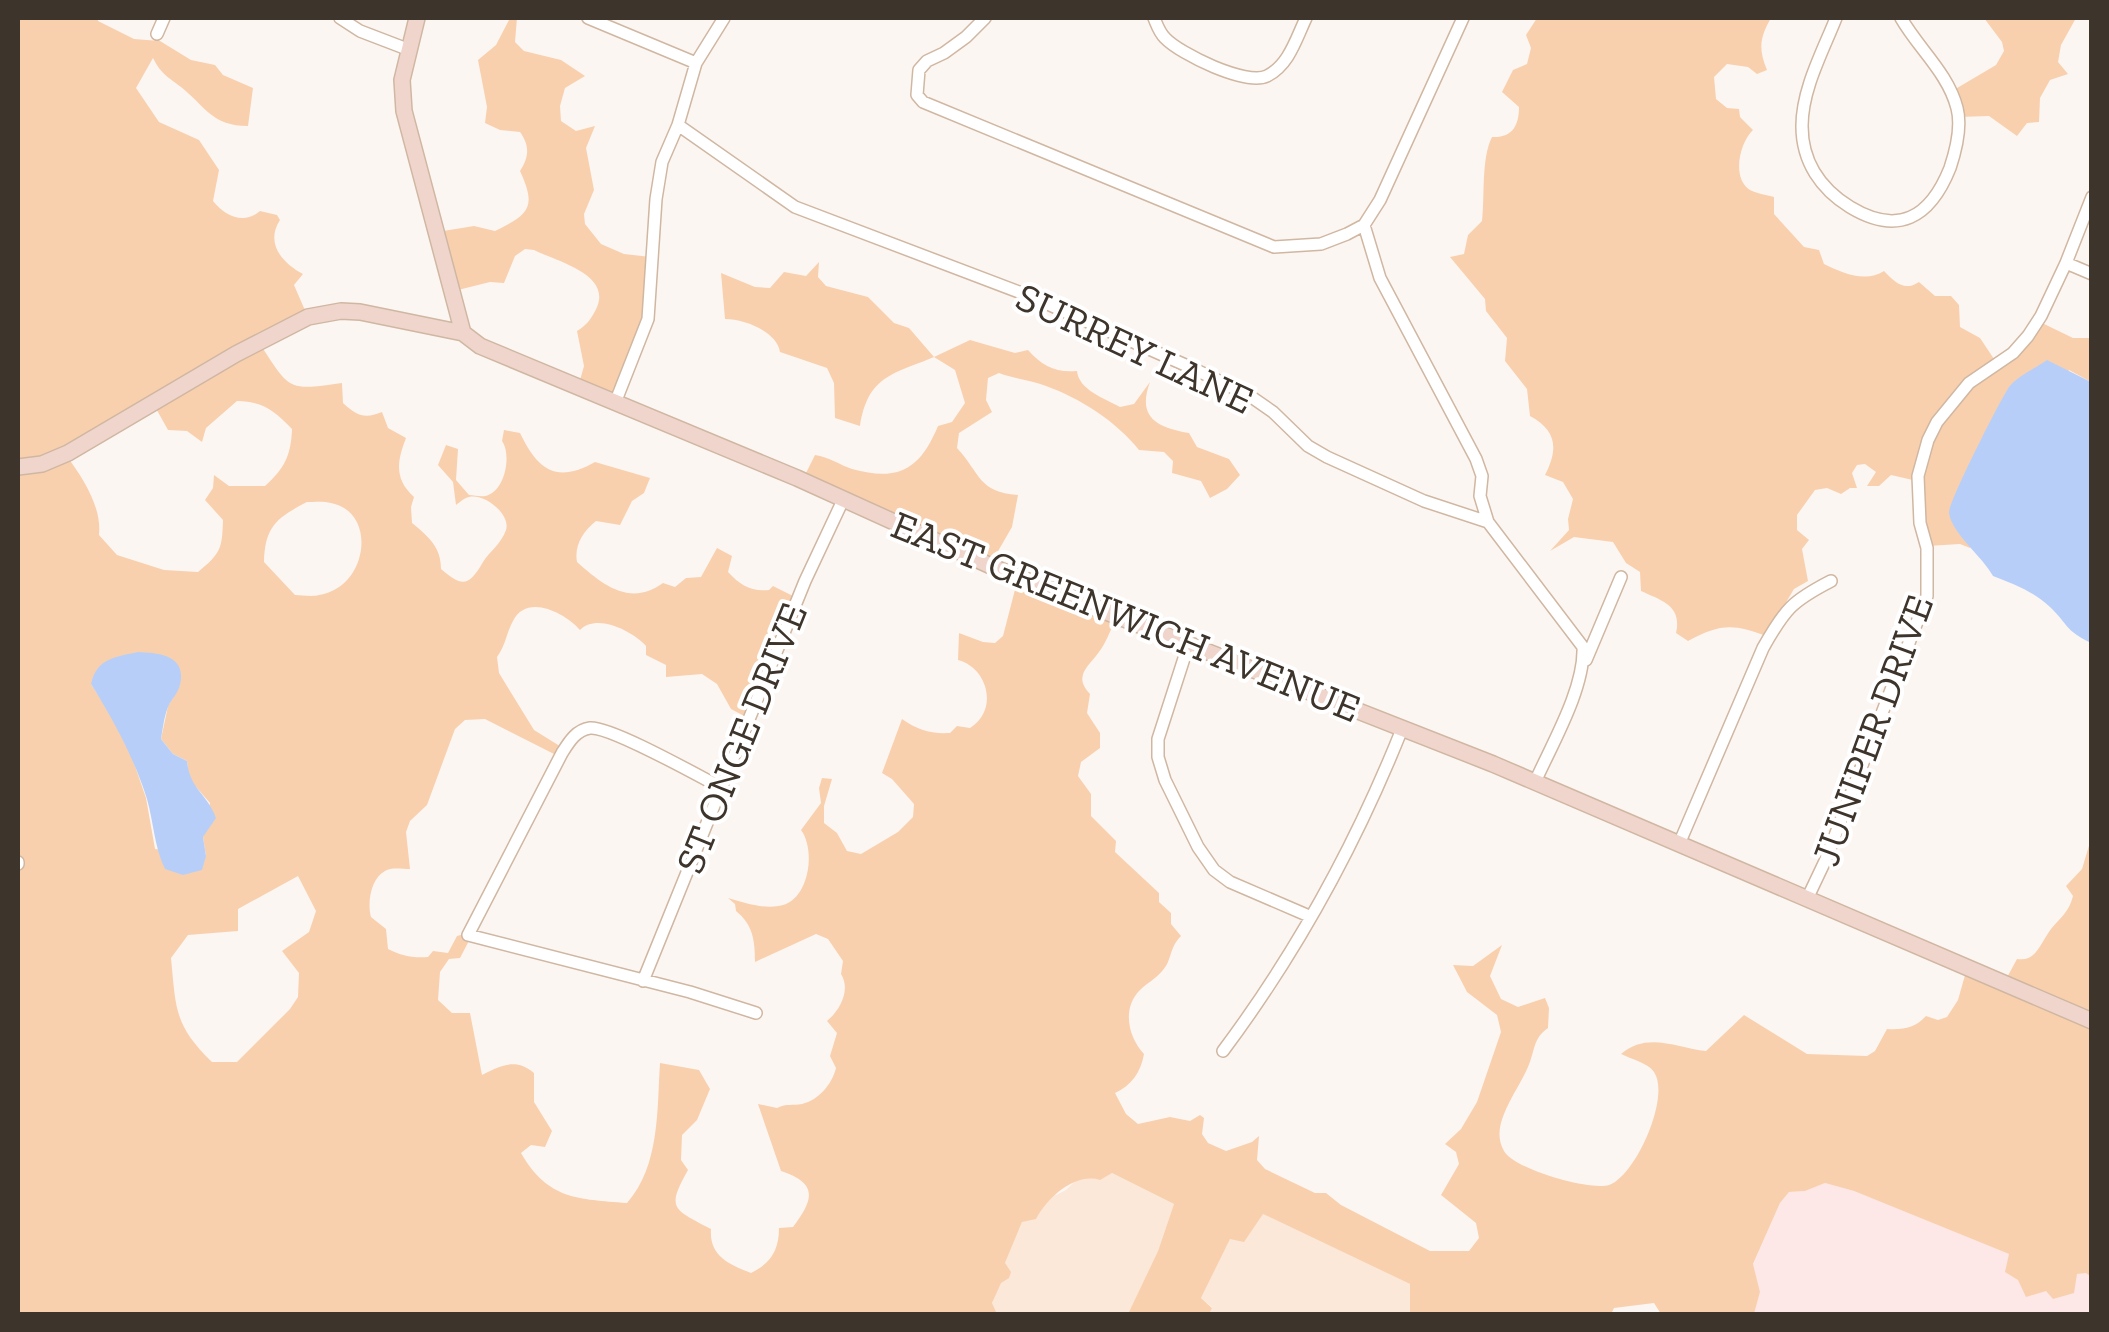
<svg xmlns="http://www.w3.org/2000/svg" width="2109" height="1332" viewBox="0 0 2109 1332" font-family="'Zilla Slab',serif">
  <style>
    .commercial { fill: #fde7e7 }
    .built { fill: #fbe8d8 }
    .green { fill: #f9d0ad; fill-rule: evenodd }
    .water { fill: #b7cff8 }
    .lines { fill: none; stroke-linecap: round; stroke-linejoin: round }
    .street-casing { stroke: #d0b7a2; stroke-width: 14 }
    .secondary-casing { stroke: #d0b7a2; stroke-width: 18 }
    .street { stroke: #fff; stroke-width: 11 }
    .secondary { stroke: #f0d5cd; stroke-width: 15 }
    .labels { text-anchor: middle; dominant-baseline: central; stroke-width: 8; stroke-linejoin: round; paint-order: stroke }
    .street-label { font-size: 40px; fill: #3d342b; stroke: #fff }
  </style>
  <rect width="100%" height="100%" fill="#fcf6f2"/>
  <path class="commercial" d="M1825,1183L1854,1191L2009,1254L2050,1294L2077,1274L2086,1272L2091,1277V1314H1754L1760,1292L1753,1265L1780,1203L1789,1192L1805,1191Z"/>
  <path class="built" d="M1112,1173L1174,1204L1158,1251L1128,1314H997L992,1304L1005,1263L1022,1222L1036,1218L1046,1200L1066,1190L1076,1180Z
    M1263,1214L1410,1284V1313L1417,1314H1209L1212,1307L1201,1298L1230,1238Z"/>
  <path class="green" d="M18,18H98V21L134,39L160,41L191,60L215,65L223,75L253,88L248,126C212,126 206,107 181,87C168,77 161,74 153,58L136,88L159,122L199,140L219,170L213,201C225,216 244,225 260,211L277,215L280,220C265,243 282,263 303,274L294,285L307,315L260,344C290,390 287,391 342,383L343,403C357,416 365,419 382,412L388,428L406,438C397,461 394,479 414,497L411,507L412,523C429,537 441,547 441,569C463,588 469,586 483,562C490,551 501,544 506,530C511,514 484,493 469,497C464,498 460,502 456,505L453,482L438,465L446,445L458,449L456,480L469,495C474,495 480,497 485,496C505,492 512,455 502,441L504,430L520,433C538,470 556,484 595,462L650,478L644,493L632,501L620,525L596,521C583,531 574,546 577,562C603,585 630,607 663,583L675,587L686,578L701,577L717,548L732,556L728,572C740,585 751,592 769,590L773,586L797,598L748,718L731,709L717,684L702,674L666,677V665L646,655V646C632,631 597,613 580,630C565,613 527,593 513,621C506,634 506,645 497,657L499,673L534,730L563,748L558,756L485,719L465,720L455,729L427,805L410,821L406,832L410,869C402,869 391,867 385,871C371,878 367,903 371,917L386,929L388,949C402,956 412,958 428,957L433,951L448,953L457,936L468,933L471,937L460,958L449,959L440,972L438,1000L452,1013H470L482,1075C502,1065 516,1058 534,1073V1102L552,1131L545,1147L531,1145L521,1153C548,1200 578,1199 627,1203C660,1166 657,1109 660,1063L699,1070L710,1089L697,1120L682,1135L681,1160L688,1170C666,1209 673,1209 711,1229C709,1256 729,1264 751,1273C771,1263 779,1250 779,1228L793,1227C815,1198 817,1183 781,1171L758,1104L777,1108C787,1103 792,1106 802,1104C819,1100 832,1084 836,1068L830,1056L837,1033L827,1021C840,1010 851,990 841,974L843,961L828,939L816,934L755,962C755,940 753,925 736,911L735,904L728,898C745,903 766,910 783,905C809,898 816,850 801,830L821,803L819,788L822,778L832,779L824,806V823L837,833L847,851L861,854L898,832L913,817L914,804L892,779L882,773L902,719C918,730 930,734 950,733L957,726L970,728C999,710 988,668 958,660L959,633L983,642L995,643L1003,636L1018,578L1115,621C1110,631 1106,643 1099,652C1088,667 1073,676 1090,694L1087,713L1100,733V748L1081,762L1078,776L1091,794V816L1116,841L1115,852L1159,893V902L1171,913V924L1181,936C1169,948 1172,960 1163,970C1157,978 1147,983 1140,990C1121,1009 1129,1038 1144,1054C1141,1072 1131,1086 1115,1093L1126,1114L1138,1124L1170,1117L1190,1121L1200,1115L1204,1118L1202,1134L1208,1143L1226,1151L1252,1142L1259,1136L1257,1160L1265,1169L1315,1193H1326L1341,1205L1430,1251H1469L1479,1238L1476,1223L1441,1195L1459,1164L1456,1152L1445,1144L1461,1129L1477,1102L1501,1032L1497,1015L1467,992L1453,965L1473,966L1502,945L1490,976L1501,999L1518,1007L1545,998L1549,1008L1548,1028C1533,1038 1535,1051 1528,1067C1521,1083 1511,1097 1504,1114C1499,1126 1497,1139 1504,1151C1514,1169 1589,1191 1609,1185C1635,1177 1671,1097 1654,1072C1648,1063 1631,1059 1621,1054C1647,1031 1678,1048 1706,1051L1744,1015L1807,1054L1867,1056L1875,1051L1887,1029C1903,1030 1915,1028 1926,1016L1938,1020L1947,1017L1958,1000L1967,968L2004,983L2017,959C2037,962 2040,943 2051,929C2061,917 2069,912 2073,896L2066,886L2082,869L2091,839V1277L2086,1273L2077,1274L2074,1293L2053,1299L2046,1291L2026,1297L2018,1280L2005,1272L2009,1254L1854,1191L1825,1183L1805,1191L1789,1192L1780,1203L1753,1264L1760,1292L1754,1314H1661L1654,1303L1614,1308L1611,1314H1410V1284L1263,1214L1244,1242L1230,1239L1201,1298L1212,1308L1209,1314H1128L1158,1251L1174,1204L1112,1173L1100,1180C1075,1172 1047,1198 1036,1219L1022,1222L1005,1263L1011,1272L1009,1278L1001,1283L992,1303L997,1314H18ZM237,401C264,402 273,410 292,429C291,455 285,468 265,486H229L214,475L213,488L205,500L223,520C222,549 221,553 198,572L164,570L117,555L99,535C102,507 83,478 66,455L154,405L168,430L187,431L202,442L206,428ZM307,502C314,502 324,501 331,503C378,512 368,588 319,595C312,597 302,595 295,595L264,562C265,527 276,518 307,502ZM91,684L180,685L168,706L161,739L173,754L187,761L189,779L210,803L203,837L206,856L155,849L146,798L125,737ZM298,876L316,911L309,932L282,951L299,973L298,997L290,1009L237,1062H212C174,1025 176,1009 171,958L188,935L238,931V909Z
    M510,18H517L515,42L524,51L561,60L585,76L565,88L560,106L561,121L576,131L595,126L586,148L594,190L584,214L585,224L601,244L624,254L651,257L648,315L617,399L578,387L584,366L577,331C587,325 592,318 597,307C611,274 556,261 534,250L525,249L515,256L504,283L490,282L454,291L437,232L474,226L495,231C529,214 537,208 520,171C529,157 530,146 520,132L500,130L485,123L487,107L478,60L496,45Z
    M1537,18H1771C1760,37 1758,49 1767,70L1757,74L1748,67L1727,64L1714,77L1716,99L1727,108L1739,109L1740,117L1753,130C1740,142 1731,178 1750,190C1755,193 1767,195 1774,197V214L1804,247L1819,250L1824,264C1842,273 1866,283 1884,271C1895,282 1904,292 1919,282L1935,296H1951L1959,305L1960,327L1980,338L1996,362L2038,321L2073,338H2091V382L2069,370L1970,548L1960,544L1928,546L1917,481L1891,475L1879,486H1867L1876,472L1865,464L1857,465L1852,473L1857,488H1850L1841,494L1827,488L1815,490L1797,515V530L1809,540L1802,549L1808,581L1794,589L1766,636C1733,623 1719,624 1688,641L1676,633C1682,606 1663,601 1641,591L1640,572L1626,563L1613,542L1574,537L1550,551L1569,530L1568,519L1573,499L1563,482L1545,475C1559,448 1556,430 1530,416L1527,389L1505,361L1507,338L1486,311L1485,299L1450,257L1464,254L1468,235L1482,221C1485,195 1481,159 1492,137C1512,138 1519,126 1519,107L1502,92L1513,70L1527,64L1531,48L1526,35Z
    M1984,18H2076L2061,45L2058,62L2068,74L2050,80L2040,98L2039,122L2027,123L2017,136L1989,116L1959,117L1952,91L1996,65L2004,51L2002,42Z
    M819,262L818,277L826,286L868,297L894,323L909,328L934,357L970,340L1015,353L1028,350C1042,366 1056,373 1077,371C1079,390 1104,398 1120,407L1134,404L1150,382C1137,417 1156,427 1189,433L1197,447L1229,459L1240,475L1227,489L1210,498L1201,481L1172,473L1173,461L1164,452L1139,450C1117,422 1080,398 1046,386C1031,380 1014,379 999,373L988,378L986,400L992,412L959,433L957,448C981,474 978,492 1018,495L1012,527L990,565L804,477L815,455C829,457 840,465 852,469C899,482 920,469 938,426L952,422L965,403L955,370L934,357C894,374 868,375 860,426L835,418L834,383L827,368L780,352C777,332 745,319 725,319L721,273L755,287L770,288L784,272L806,276Z"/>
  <path class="water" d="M2047,360L2091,382V643C2063,629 2069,625 2050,607C2034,592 2014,584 1993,576C1983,557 1952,534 1949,513C1948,503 2000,400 2009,387C2017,376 2036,368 2047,360Z
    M138,652C159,653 187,655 180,685C178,693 171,700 168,707C164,717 163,728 161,739L173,754L187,761C190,790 207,793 216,818L203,837L206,856L202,870L183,875L165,869C154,846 154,824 147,799C134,758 114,721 91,684C97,658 115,657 138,652Z"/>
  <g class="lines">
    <g class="street-casing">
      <path id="street" d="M340,18L360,31L407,49
        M588,18L696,63
        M985,18L966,37L944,53L927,61L919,70L917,95L923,102L1274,247L1321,244L1347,234L1364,225L1380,200L1463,18
        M1154,18C1157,25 1159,32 1165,38C1180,54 1246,86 1267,76C1289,65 1296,39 1306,18
        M1836,18C1823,51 1802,89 1802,126C1802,162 1821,189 1850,207C1898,236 1930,218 1950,168C1956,150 1962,127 1957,108C1948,73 1918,48 1901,18
        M157,34L164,18
        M678,125L795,207L1032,297L1192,368L1250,396L1273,412L1308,446L1327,457L1424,501L1488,522L1583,647C1585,688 1552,744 1535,782
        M1364,225L1380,278L1476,459L1482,476L1480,496L1488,522
        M2066,263L2092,274
        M615,403L648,319L656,199L662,162L678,125L696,63L724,18
        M1188,646L1158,739V757L1165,780L1198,847L1214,870L1230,882L1309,916
        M1586,660L1621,577
        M720,787C697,775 610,726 590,728C576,730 569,742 562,753L468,935L690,992L756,1013
        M1679,844L1763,648C1785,609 1792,601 1831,581
        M18,862V864
        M1807,899L1826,859L1927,596V548L1920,523L1918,476L1928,440L1937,422L1969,383L2013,353L2028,336L2041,316L2066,263L2092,197
        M643,981L805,581L844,498
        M1223,1051C1297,952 1356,844 1402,729"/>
    </g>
    <g class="secondary-casing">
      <path id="secondary" d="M417,18L402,80L404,111L463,333L480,346L797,478L1002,571L1493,764L2092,1021
        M18,467L42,464L68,453L236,354L308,317L341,311L360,312L463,333"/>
    </g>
    <use href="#street" class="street"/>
    <use href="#secondary" class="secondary"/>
  </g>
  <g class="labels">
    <g class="street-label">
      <text transform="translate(1135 348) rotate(25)">SURREY LANE</text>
      <text transform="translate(1126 616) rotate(22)">EAST GREENWICH AVENUE</text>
      <text transform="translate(1872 730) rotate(-70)">JUNIPER DRIVE</text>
      <text transform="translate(741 738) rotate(-68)">ST ONGE DRIVE</text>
    </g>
  </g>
  <rect width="2109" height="1332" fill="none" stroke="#3d342b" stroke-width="40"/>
</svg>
